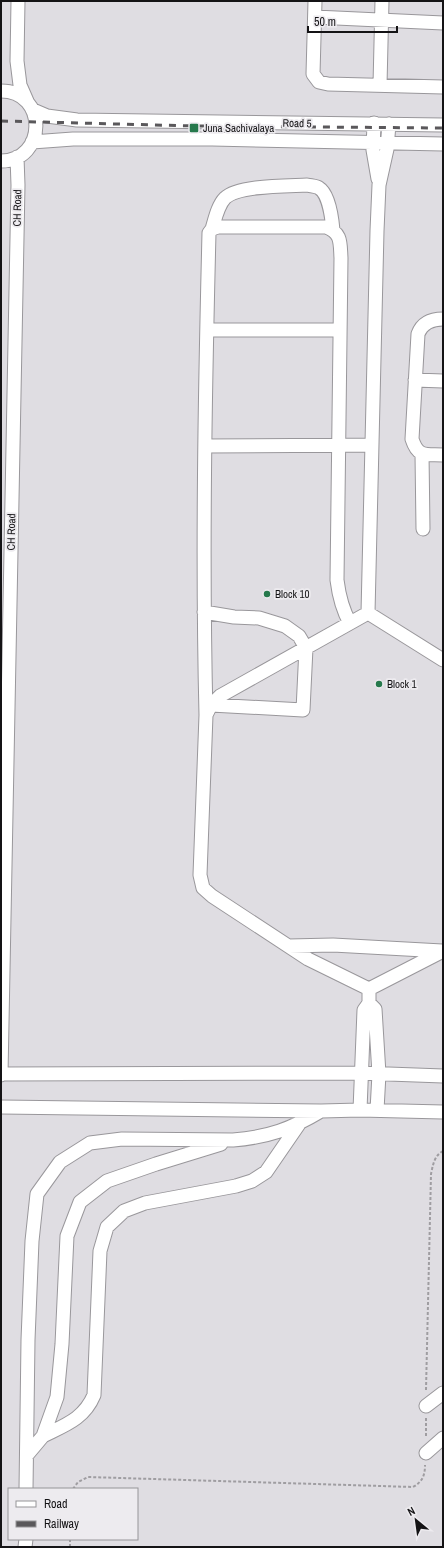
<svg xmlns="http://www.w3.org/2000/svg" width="444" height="1548" viewBox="0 0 444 1548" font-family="'Archivo Narrow',sans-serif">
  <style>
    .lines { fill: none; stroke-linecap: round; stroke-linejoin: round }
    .minor-casing { stroke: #99979b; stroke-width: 15 }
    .path { stroke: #9f9da1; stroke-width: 2; stroke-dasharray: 3 2; stroke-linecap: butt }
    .minor { stroke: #fff; stroke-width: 13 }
    .rail { stroke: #5a585b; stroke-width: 3; stroke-dasharray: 7 7; stroke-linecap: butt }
    .poi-dot { fill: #26794c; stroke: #edebef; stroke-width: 1.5 }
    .labels { text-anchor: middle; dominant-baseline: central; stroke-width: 3.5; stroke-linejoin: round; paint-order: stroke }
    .street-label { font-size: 11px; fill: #141315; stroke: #edebef }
    .poi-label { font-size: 11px; fill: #141315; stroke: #edebef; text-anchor: start }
  </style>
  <rect width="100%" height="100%" fill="#dfdde2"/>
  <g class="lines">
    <g class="minor-casing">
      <path id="minor" d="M18,1L17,61L20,85L27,101
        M315,1L313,74L319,82L328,84L443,87
        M315,17L443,23
        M380,85L382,1
        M1,91C48,91 47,161 1,161
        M33,110L47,116L77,120L443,125
        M374,123L373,150L378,179
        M32,142L73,139H212L443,144
        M212,229C215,219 218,205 225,198C238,185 288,186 307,185C311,186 316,186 319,188C329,194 332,219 333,230
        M443,319C431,319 422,323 418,334L412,439C418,458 426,454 443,455
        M207,330H340
        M415,380L443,381
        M205,446L372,445
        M422,454L423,529
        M204,612L234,617L259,618L285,626L299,636L306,648L303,710L211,705
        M368,613L443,660
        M206,715C202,554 205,394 209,233L212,229L218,227H326C342,233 340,243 341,258L337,580C339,596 342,609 350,623
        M289,946L333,945L442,951
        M369,989L443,951
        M369,1003L375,1009L379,1074L377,1110
        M1,1074L361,1073L443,1076
        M1,1075L18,185L17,157
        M1,1107L321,1111L360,1110L443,1112
        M360,1110L364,1010L369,1003V989L308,959L212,896L203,888L200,875L206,715L211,705L220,696L368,613L377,231L379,185L387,149L389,124
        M426,1406L443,1393
        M43,1436C65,1425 84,1419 94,1395L100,1251L107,1227L124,1211L145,1203L236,1186L252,1181L266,1172L299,1124
        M426,1453L443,1438
        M27,1455L43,1436L57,1397L62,1344L67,1236L80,1202L107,1181L156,1164L221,1144
        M26,1489L28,1340L32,1241L37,1194L60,1162L90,1143L122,1139L233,1140C269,1137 291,1129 321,1111
        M25,1547L26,1539"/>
    </g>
    <path class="path" d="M426,1390L431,1174C433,1165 434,1156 443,1151
      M426,1436V1417
      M73,1489L78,1482L88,1477L413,1487C422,1482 425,1476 425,1465
      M70,1547V1539"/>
    <use href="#minor" class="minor"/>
    <path class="rail" d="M1,121L195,126L443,128"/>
  </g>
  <g class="poi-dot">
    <rect x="189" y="123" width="10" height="10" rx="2"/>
    <circle cx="267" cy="594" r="4"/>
    <circle cx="379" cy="684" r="4"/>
  </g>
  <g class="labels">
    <g class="street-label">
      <text transform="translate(297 123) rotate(1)">Road 5</text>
      <text transform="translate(17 208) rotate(-89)">CH Road</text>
      <text transform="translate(11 532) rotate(-89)">CH Road</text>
    </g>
    <g class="poi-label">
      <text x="203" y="128">Juna Sachivalaya</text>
      <text x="275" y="594">Block 10</text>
      <text x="387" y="684">Block 1</text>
    </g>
  </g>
  <rect width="444" height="1548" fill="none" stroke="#141315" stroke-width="4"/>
  <rect x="8" y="1488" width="130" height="52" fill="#edebef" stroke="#969598"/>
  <rect x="16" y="1501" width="20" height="6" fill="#ffffff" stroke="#969598"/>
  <text x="44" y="1508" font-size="12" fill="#141315">Road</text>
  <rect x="16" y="1521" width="20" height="6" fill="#5a585b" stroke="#969598"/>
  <text x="44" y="1528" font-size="12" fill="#141315">Railway</text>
  <g transform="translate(416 1520) rotate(331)" stroke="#edebef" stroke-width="3" paint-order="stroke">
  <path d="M0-3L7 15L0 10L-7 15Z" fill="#141315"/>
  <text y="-6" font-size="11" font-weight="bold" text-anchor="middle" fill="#141315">N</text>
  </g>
  <path d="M308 26v6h89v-6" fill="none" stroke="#141315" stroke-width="2"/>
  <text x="314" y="26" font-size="12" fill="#141315" stroke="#edebef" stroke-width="3" paint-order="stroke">50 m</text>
</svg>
